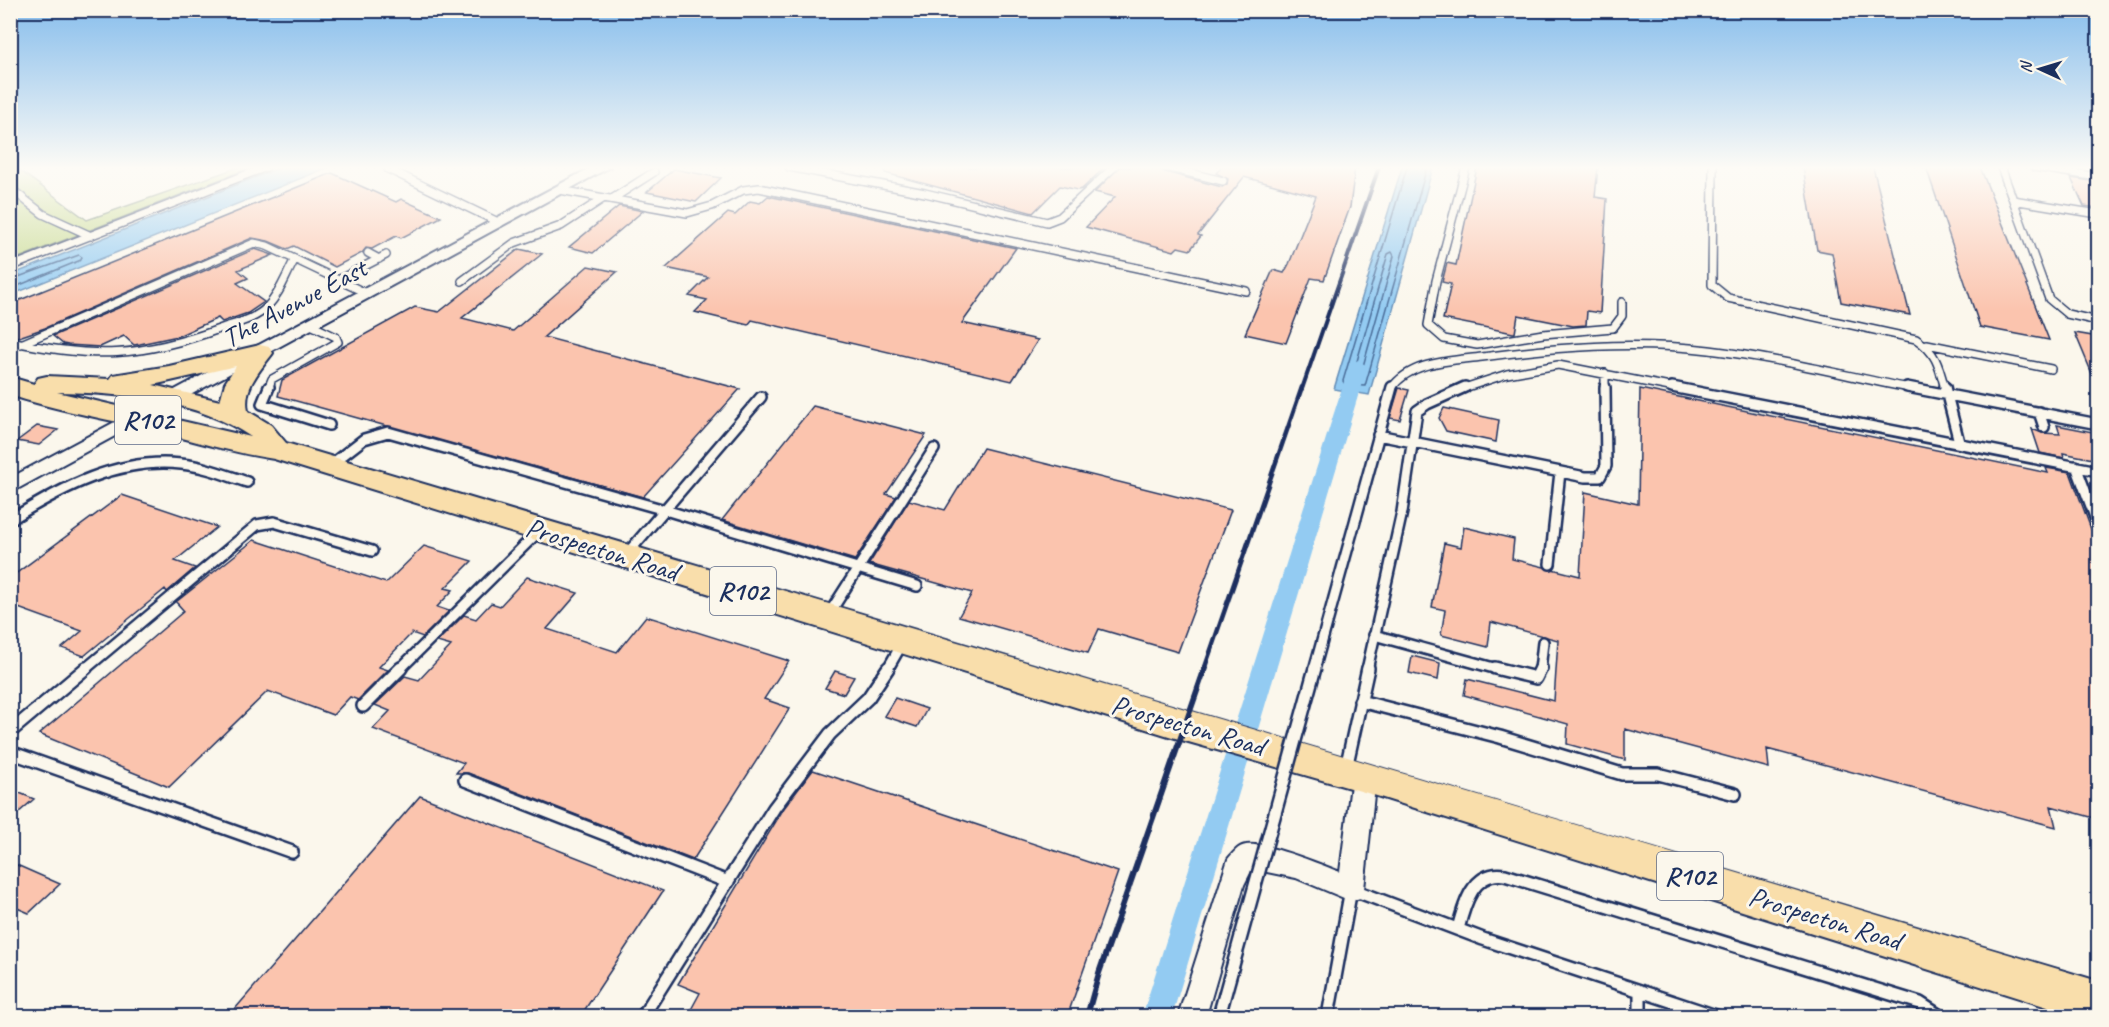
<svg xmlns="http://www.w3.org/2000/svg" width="2109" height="1027" viewBox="0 0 2109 1027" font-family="Caveat,sans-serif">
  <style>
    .green { fill: #c5d98e; stroke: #708476; stroke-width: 1.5 }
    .water { fill: #93cbf2; stroke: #638db7; stroke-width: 1.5 }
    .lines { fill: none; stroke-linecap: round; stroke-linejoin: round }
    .shore { stroke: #4b6d99; stroke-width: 1.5 }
    .canal { fill: #93cbf2; fill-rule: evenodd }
    .building { fill: #fbc4ae; stroke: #1b2f5e; stroke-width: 1.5 }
    .lane-far2-casing { stroke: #1b2f5e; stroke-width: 10 }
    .lane-far1-casing { stroke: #1b2f5e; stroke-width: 14 }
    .lane-casing { stroke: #1b2f5e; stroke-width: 16 }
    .street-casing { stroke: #1b2f5e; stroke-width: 4 }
    .primary-casing { stroke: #1b2f5e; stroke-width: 4 }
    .lane-far2 { stroke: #fbf7ec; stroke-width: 7 }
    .lane-far1 { stroke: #fbf7ec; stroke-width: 9 }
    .lane { stroke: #fbf7ec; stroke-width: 11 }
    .street { fill: #fbf7ec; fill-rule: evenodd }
    .primary { fill: #f9deab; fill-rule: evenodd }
    .rail-far2 { stroke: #1b2f5e; stroke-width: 4 }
    .rail-far1 { stroke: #1b2f5e; stroke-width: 4.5 }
    .rail { stroke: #1b2f5e; stroke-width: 6 }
    .lane-bridge-far1-casing { stroke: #1b2f5e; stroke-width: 14; stroke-linecap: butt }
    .lane-bridge-casing { stroke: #1b2f5e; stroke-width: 16; stroke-linecap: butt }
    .lane-bridge-far1 { stroke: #fbf7ec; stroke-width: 9 }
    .lane-bridge { stroke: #fbf7ec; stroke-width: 11 }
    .labels { text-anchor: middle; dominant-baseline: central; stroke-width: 6; stroke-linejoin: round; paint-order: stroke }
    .shield { fill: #fbf7ec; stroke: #5e6b89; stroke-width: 1.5 }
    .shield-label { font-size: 27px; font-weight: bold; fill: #1b2f5e }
    .street-label { font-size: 28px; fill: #1b2f5e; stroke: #fbf7ec }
  </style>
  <rect width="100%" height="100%" fill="#fbf7ec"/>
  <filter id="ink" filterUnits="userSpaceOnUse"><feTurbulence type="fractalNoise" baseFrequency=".0167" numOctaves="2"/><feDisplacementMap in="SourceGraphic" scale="12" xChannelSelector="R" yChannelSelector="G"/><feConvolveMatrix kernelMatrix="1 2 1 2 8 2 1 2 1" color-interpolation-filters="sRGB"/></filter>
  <g filter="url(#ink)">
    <path class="green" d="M11,167H15L87,220L239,167H252L11,261Z"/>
    <path class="water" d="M281,167H329L11,295V275Z
      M1402,167H1433L1369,395L1334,389Z"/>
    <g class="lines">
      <path class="shore" d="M1407,167L1343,381L1345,385L1365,386L1427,167
        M1392,252L1394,256L1360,377L1355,379L1353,375L1385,264L1388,254Z
        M10,280L79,255L82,257L81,260L10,289"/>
      <path class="canal" d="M1358,360L1367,366L1172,1016H1142L1349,366Z"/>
    </g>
    <path class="building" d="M885,167H1105L1082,189L1078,190L1060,186L1033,213L885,173Z
      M1119,167H1155L1165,172L1222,187L1227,184L1228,179L1216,173L1222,167H1355L1350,207L1324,280L1311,278L1286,343L1245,334L1273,270L1284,273L1289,264L1316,196L1244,177L1198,235L1201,236L1190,250L1178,247L1174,251L1086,227L1115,197L1095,192Z
      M1477,167H1598L1595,197L1607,199L1600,313L1587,311L1586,325L1573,326L1518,315L1515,333H1513L1443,319L1451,284L1442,282L1447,263L1456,265Z
      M1803,167H1873L1910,315L1841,302L1832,253L1817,250Z
      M1926,167H1980L2049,340L1980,327Z
      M674,169L721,178L696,202L647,192Z
      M332,173L396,202L401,199L441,217L401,238L396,236L372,249L366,248L362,253L335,267L294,246L287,249L268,241L252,238L45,328L19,337L10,335V304Z
      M2071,178L2098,182V208L2084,206Z
      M768,196L1016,248L962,323L1038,340L1012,381L752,320L748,325L695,312L707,300L689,296L708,277L666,268L728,213L735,215L750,201L760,203Z
      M619,206L643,211L593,253L569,247Z
      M255,249L273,255L238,270L248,278L237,283L264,302L248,313L222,322L218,318L178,336L140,344L134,345L124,336L100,347L68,345L63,344L53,336Z
      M519,249L542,254L462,318L513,331L588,266L617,272L544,337L740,389L643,497L278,396L282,380L415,307L439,312Z
      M2075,333L2098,337V388Z
      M1399,388L1409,390L1400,420L1390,418Z
      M1640,389L2048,473L2046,468L2070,472L2098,548V819L2051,806L2056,827L1767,749L1769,768L1625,729V760L1567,744L1568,724L1464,695L1467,679L1554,701L1558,640L1491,622L1488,647L1441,635L1445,610L1432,607L1444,543L1461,547L1464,527L1514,539L1512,559L1580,576L1585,492L1638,504Z
      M813,406L926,435L886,494L896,497L855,560L722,520Z
      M1444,408L1499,420L1496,442L1446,431L1439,418Z
      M2057,425L2098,433V460L2063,453L2064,458L2040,453L2032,429L2042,433L2060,434Z
      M37,426L58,430L39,445L17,441Z
      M983,448L1231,510L1178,652L1099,629L1088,653L959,616L972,593L869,564L909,500L945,510Z
      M122,495L217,527L175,561L195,568L167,592L165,589L84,656L62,648L82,631L10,605V578Z
      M254,540L386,583L424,546L472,561L445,588L453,590L437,607L449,611L423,637L412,633L379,667L388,670L358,700L350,697L333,715L268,691L169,787L39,734L184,611L176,602Z
      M527,577L578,593L547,629L617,652L646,616L789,661L764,699L790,708L693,860L468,773H456L464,763L373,729L390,711L375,705L405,676L419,680L451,646L437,642L464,615L476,619L491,603L500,606Z
      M1412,656L1440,663L1438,680L1409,673Z
      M835,671L854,677L844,694L825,688Z
      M895,698L927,709L917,727L884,716Z
      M813,770L1118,872L1067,1017H687L700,993L678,984L784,808Z
      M10,789L34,799L10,820Z
      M420,796L663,891L580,1017H228Z
      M10,862L60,884L29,913L10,905Z"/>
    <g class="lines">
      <g class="lane-far2-casing">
        <path id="lane-far2" d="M789,167L925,193L1047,222L1060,217L1114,167
          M1166,167L1223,181
          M1466,167L1436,281L1428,325L1444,339L1477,345L1543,334L1613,328L1622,316V302
          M1713,167L1712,285L1728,298L1916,339C1936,352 1939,366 1945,389
          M2001,167L2049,299L2067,314L2098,321
          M2034,167L2098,177
          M388,169L500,223
          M10,188L43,214L91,236
          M560,190L687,213L712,206L743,190L759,188L1246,291
          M612,199L654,172
          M2013,200L2098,214
          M368,253L379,259
          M10,267L266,167
          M338,280L386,255
          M462,281L514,243L561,226L604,198
          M10,341C94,359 140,358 222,328C237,323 256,319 267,307C280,294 286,275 295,259
          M21,344L254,243L267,246L368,294
          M1927,344L2051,369
          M1605,373V389
          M268,389L272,379L338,342L336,337L311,325
          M1391,389C1410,361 1450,361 1482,357C1557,347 1633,341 1709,350C1777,358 1847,376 1914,389
          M1461,389L1507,374L1558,365L1680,389"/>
      </g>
      <g class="lane-far1-casing">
        <path id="lane-far1" d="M269,387L262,404L329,425
          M1672,387L2098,471
          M1907,387L2098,424
          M1945,387L1959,442
          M2039,412L2044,427
          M1378,435L1585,477H1600L1606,466L1605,387
          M329,466L364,439L388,432L665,510L917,586
          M2076,466L2098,525
          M1356,518L1392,387
          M10,520C61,488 119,457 181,464C204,466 225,475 247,482
          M626,555L761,397
          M1550,564L1560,472
          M829,614L934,449
          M1374,635L1501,670
          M84,670L257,525L274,522L372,551
          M399,670L538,532
          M887,670L903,642
          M1367,670L1402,512L1417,411L1427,404L1465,387
          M1540,670L1543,642"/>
      </g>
      <g class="lane-casing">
        <path id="lane" d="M1495,668L1536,678L1541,668
          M1360,701L1500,737L1622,774H1658L1735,794
          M363,706L401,668
          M10,732L86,668
          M10,752L292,852
          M1346,768L1368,668
          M465,780L728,882
          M1458,929C1464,905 1473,870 1505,875L1920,1003L1940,1016
          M1640,991V1016
          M643,1016L774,808L830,734L868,698L888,668
          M1328,1016L1351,889L1483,939L1716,1016"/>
      </g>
      <g class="street-casing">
        <path id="street" d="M592,167H610L10,493V478Z
          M1364,766L1372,769L1376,776L1364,889L1360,898L1351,901L1296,878L1252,869L1244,885L1206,1016H1178L1228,859C1233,853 1238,846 1246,845C1266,842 1320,864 1340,872L1352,776L1356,769Z"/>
      </g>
      <g class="primary-casing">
        <path id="primary" d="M260,345L269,347L273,353C260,371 243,387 248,411L271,425L286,443C890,623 1495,799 2098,981V1016H2076L1364,792L1185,741L274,459C226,452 182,437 135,426C93,416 51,409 10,395V377L34,384L38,378L47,376L110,379L113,375L169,366ZM236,366L225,383L220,401L153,385ZM57,392C120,393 198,400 251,437Z"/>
      </g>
      <use href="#lane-far2" class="lane-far2"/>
      <use href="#lane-far1" class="lane-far1"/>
      <use href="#lane" class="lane"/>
      <use href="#street" class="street"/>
      <use href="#primary" class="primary"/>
      <path class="rail-far2" d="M1302,389L1379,167"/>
      <path class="rail-far1" d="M1204,670L1302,387"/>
      <path class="rail" d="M1087,1016L1099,973L1205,668"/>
      <g class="lane-bridge-far1-casing">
        <path id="lane-bridge-far1" d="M1314,670L1356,518"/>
      </g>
      <g class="lane-bridge-casing">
        <path id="lane-bridge" d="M1219,1016L1315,668"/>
      </g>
      <use href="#lane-bridge-far1" class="lane-bridge-far1"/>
      <use href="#lane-bridge" class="lane-bridge"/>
    </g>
  </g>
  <linearGradient id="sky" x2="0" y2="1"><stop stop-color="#86bdec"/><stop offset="0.54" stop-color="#fdfbf6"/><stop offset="1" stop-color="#fdfbf6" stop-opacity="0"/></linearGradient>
  <rect width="2109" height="311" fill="url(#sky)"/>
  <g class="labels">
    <g class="shield">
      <rect x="115" y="396" width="66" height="48" rx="4.5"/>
      <rect x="710" y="567" width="66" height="48" rx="4.5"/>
      <rect x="1657" y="852" width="66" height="48" rx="4.5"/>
    </g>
    <g class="shield-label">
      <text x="148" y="420">R102</text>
      <text x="743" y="591">R102</text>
      <text x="1690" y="876">R102</text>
    </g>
    <g class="street-label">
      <text transform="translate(294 303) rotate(-28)">The Avenue East</text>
      <text transform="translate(602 549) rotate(17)">Prospecton Road</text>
      <text transform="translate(1188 725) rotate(16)">Prospecton Road</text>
      <text transform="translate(1825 918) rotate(17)">Prospecton Road</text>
    </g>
  </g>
  <rect width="2109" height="1027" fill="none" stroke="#fbf7ec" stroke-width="36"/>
  <rect x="18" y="18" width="2073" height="991" fill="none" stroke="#1b2f5e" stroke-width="2" filter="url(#ink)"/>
  <g transform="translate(2040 69) rotate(274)" stroke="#fbf7ec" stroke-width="4.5" paint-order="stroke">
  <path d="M0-4.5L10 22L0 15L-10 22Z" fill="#1b2f5e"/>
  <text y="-9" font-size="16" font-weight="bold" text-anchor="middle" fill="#1b2f5e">N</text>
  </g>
</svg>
